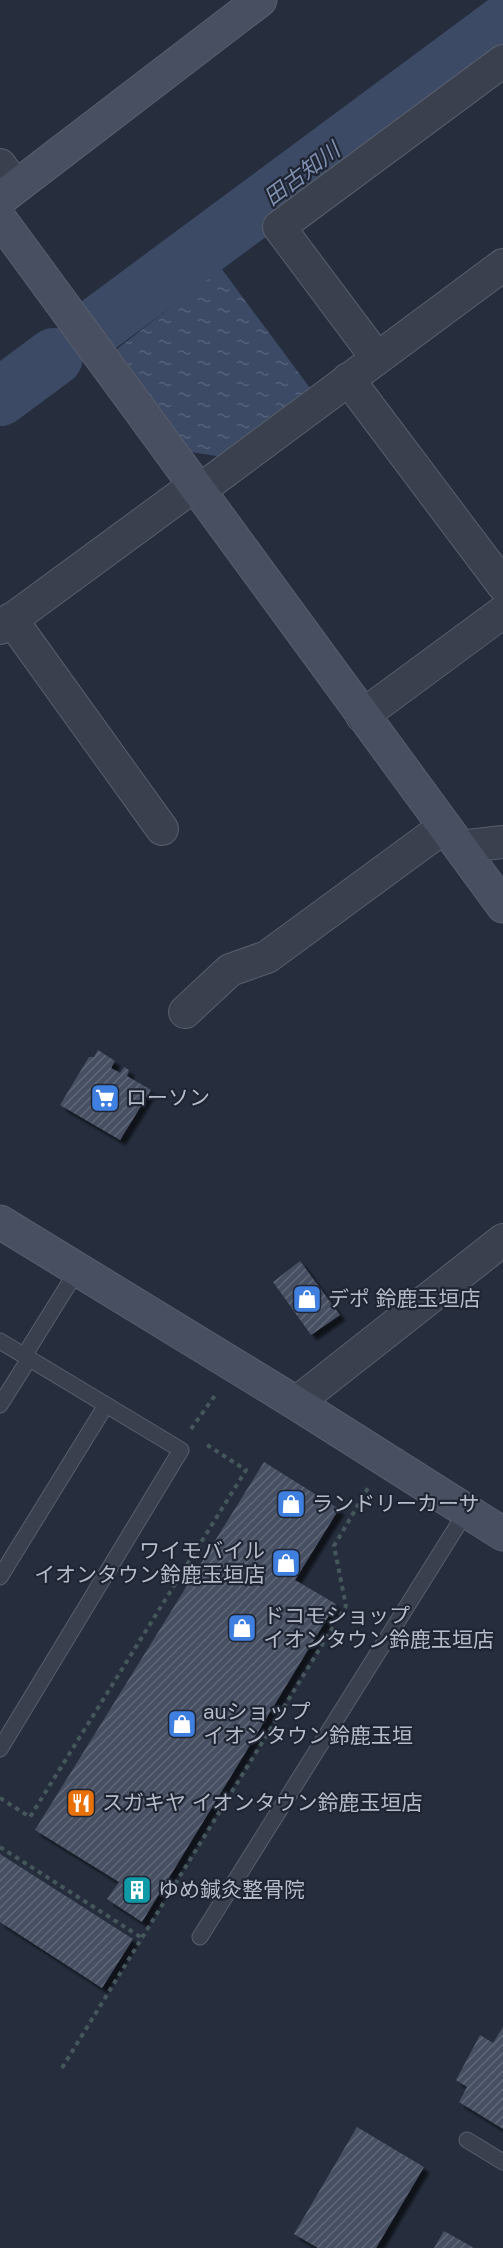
<svg xmlns="http://www.w3.org/2000/svg" width="503" height="2248" viewBox="0 0 503 2248" font-family="'DM Sans','Noto Sans JP',sans-serif">
  <style>
    .water { fill: url(#water-ripples) }
    .lines { fill: none; stroke-linecap: round; stroke-linejoin: round }
    .river { stroke: #3c4a66; stroke-width: 58 }
    .building { fill: url(#building-hatch); filter: url(#shadow) }
    .lane-casing { stroke: #585e6c; stroke-width: 17 }
    .street-casing { stroke: #585e6c; stroke-width: 34 }
    .secondary-casing { stroke: #585e6c; stroke-width: 35 }
    .path { stroke: #46575c; stroke-width: 4; stroke-dasharray: 4.5 4.5; stroke-linecap: butt }
    .lane { stroke: #3a404e; stroke-width: 15 }
    .street { stroke: #3a404e; stroke-width: 32 }
    .secondary { stroke: #484f61; stroke-width: 33 }
    .labels { text-anchor: middle; dominant-baseline: central; stroke-width: 4.5; stroke-linejoin: round; paint-order: stroke }
    .poi-label { font-size: 21px; fill: #b6bbc9; stroke: #1f2533; text-anchor: start }
    .water-label { font-size: 22px; font-style: italic; fill: #7f8faf; stroke: #1f2533 }
  </style>
  <defs>
    <pattern id="water-ripples" width="26" height="14" patternUnits="userSpaceOnUse" patternTransform="scale(1.5)"><rect width="26" height="14" fill="#3c4a66"/><path d="M2 4q2-2 4 0t4 0M15 11q2-2 4 0t4 0" fill="none" stroke="#56627b"/></pattern>
    <pattern id="building-hatch" width="6" height="6" patternUnits="userSpaceOnUse" patternTransform="scale(1.5)"><rect width="6" height="6" fill="#475062"/><path d="M-1 1l2-2M0 6l6-6M5 7l2-2" fill="none" stroke="#5f6777"/></pattern>
    <filter id="shadow"><feDropShadow dx="5.5" dy="5.5" stdDeviation="1.5" flood-color="#0009"/></filter>
  </defs>
  <rect width="100%" height="100%" fill="#262e3e"/>
  <path class="water" d="M221,268L310,388L222,457L191,452L117,349Z"/>
  <g class="lines">
    <path class="river" d="M101,323L503,25
      M0,397L54,357"/>
  </g>
  <path class="building" d="M98,1050L115,1061L111,1068L120,1073L124,1067L129,1070L127,1076L151,1090L120,1140L60,1105L89,1057H94Z
    M300,1261L340,1315L311,1335L273,1282Z
    M264,1462L339,1509L295,1580L336,1604L142,1922L107,1899L119,1882L35,1830Z
    M0,1854L133,1939L102,1988L0,1922Z
    M503,2027V2129L459,2102L467,2087L456,2080L480,2035L493,2043Z
    M357,2127L424,2167L376,2248H318L294,2234Z
    M444,2231L474,2248H434Z"/>
  <g class="lines">
    <g class="lane-casing">
      <path id="lane" d="M0,1341L181,1450L0,1749
        M24,1356L78,1269
        M0,1405L29,1359
        M0,1577L106,1405
        M200,1937L466,1512
        M467,2140L503,2162"/>
    </g>
    <g class="street-casing">
      <path id="street" d="M0,165L15,186
        M377,358L279,227L503,61
        M348,379L503,585
        M200,490L503,265
        M11,619L162,829
        M0,628L195,485
        M362,716L503,612
        M460,847L503,842
        M185,1012L230,970L267,957L444,827
        M296,1403L503,1240"/>
    </g>
    <g class="secondary-casing">
      <path id="secondary" d="M0,199L260,0
        M0,219L503,906
        M0,1222L296,1403L503,1534"/>
    </g>
    <path class="path" d="M191,1429L216,1394
      M0,1798L30,1817L246,1470L204,1443
      M0,1847L142,1938
      M62,2068L346,1606L334,1546L368,1488"/>
    <use href="#lane" class="lane"/>
    <use href="#street" class="street"/>
    <use href="#secondary" class="secondary"/>
  </g>
  <defs>
    <g id="supermarket-square" transform="scale(1.5)"><rect x="-9" y="-9" width="18" height="18" rx="4" fill="#3f7fe0" stroke="#1f2533"/><path d="M-6-5.5h2.5l.6 2H6L4.5 2H-2.5L-4.4-4H-6ZM-1.5 3.2a1.3 1.3 0 1 0 .1 0ZM3 3.2a1.3 1.3 0 1 0 .1 0Z" fill="#fff"/></g>
    <g id="shop-square" transform="scale(1.5)"><rect x="-9" y="-9" width="18" height="18" rx="4" fill="#3f7fe0" stroke="#1f2533"/><path d="M-5-2.5h2.3a2.7 3.5 0 0 1 5.4 0H5L5.5 6h-11ZM-1.5-2.5h3a1.5 2.3 0 0 0-3 0Z" fill="#fff"/></g>
    <g id="restaurant-square" transform="scale(1.5)"><rect x="-9" y="-9" width="18" height="18" rx="4" fill="#e8710a" stroke="#1f2533"/><path d="M-5-6h1v4h1v-4h1v4h1v-4h1v5L-1.5 .5V6h-2V.5L-5-1ZM5-6V6H3V1.5H1.5Q1.5-4 5-6Z" fill="#fff"/></g>
    <g id="building-square" transform="scale(1.5)"><rect x="-9" y="-9" width="18" height="18" rx="4" fill="#0f9aa8" stroke="#1f2533"/><path d="M-4-6H4V6H1V3H-1V6H-4ZM-2.5-4.3h1.7v1.8h-1.7ZM.8-4.3h1.7v1.8H.8ZM-2.5-1h1.7V.8h-1.7ZM.8-1h1.7V.8H.8Z" fill="#fff"/></g>
  </defs>
  <g fill-rule="evenodd">
    <use href="#supermarket-square" x="105" y="1098"/>
    <use href="#shop-square" x="307" y="1299"/>
    <use href="#shop-square" x="291" y="1504"/>
    <use href="#shop-square" x="286" y="1563"/>
    <use href="#shop-square" x="242" y="1628"/>
    <use href="#shop-square" x="182" y="1724"/>
    <use href="#restaurant-square" x="81" y="1803"/>
    <use href="#building-square" x="137" y="1890"/>
  </g>
  <g class="labels">
    <g class="poi-label">
      <text x="126" y="1098">ローソン</text>
      <text x="328" y="1299">デポ 鈴鹿玉垣店</text>
      <text x="312" y="1504">ランドリーカーサ</text>
      <text x="265" y="1551" text-anchor="end">ワイモバイル<tspan x="265" dy="24">イオンタウン鈴鹿玉垣店</tspan></text>
      <text x="263" y="1616">ドコモショップ<tspan x="263" dy="24">イオンタウン鈴鹿玉垣店</tspan></text>
      <text x="203" y="1712">auショップ<tspan x="203" dy="24">イオンタウン鈴鹿玉垣</tspan></text>
      <text x="102" y="1803">スガキヤ イオンタウン鈴鹿玉垣店</text>
      <text x="158" y="1890">ゆめ鍼灸整骨院</text>
    </g>
    <g class="water-label">
      <text transform="translate(302 174) rotate(-37)">田古知川</text>
    </g>
  </g>
</svg>
